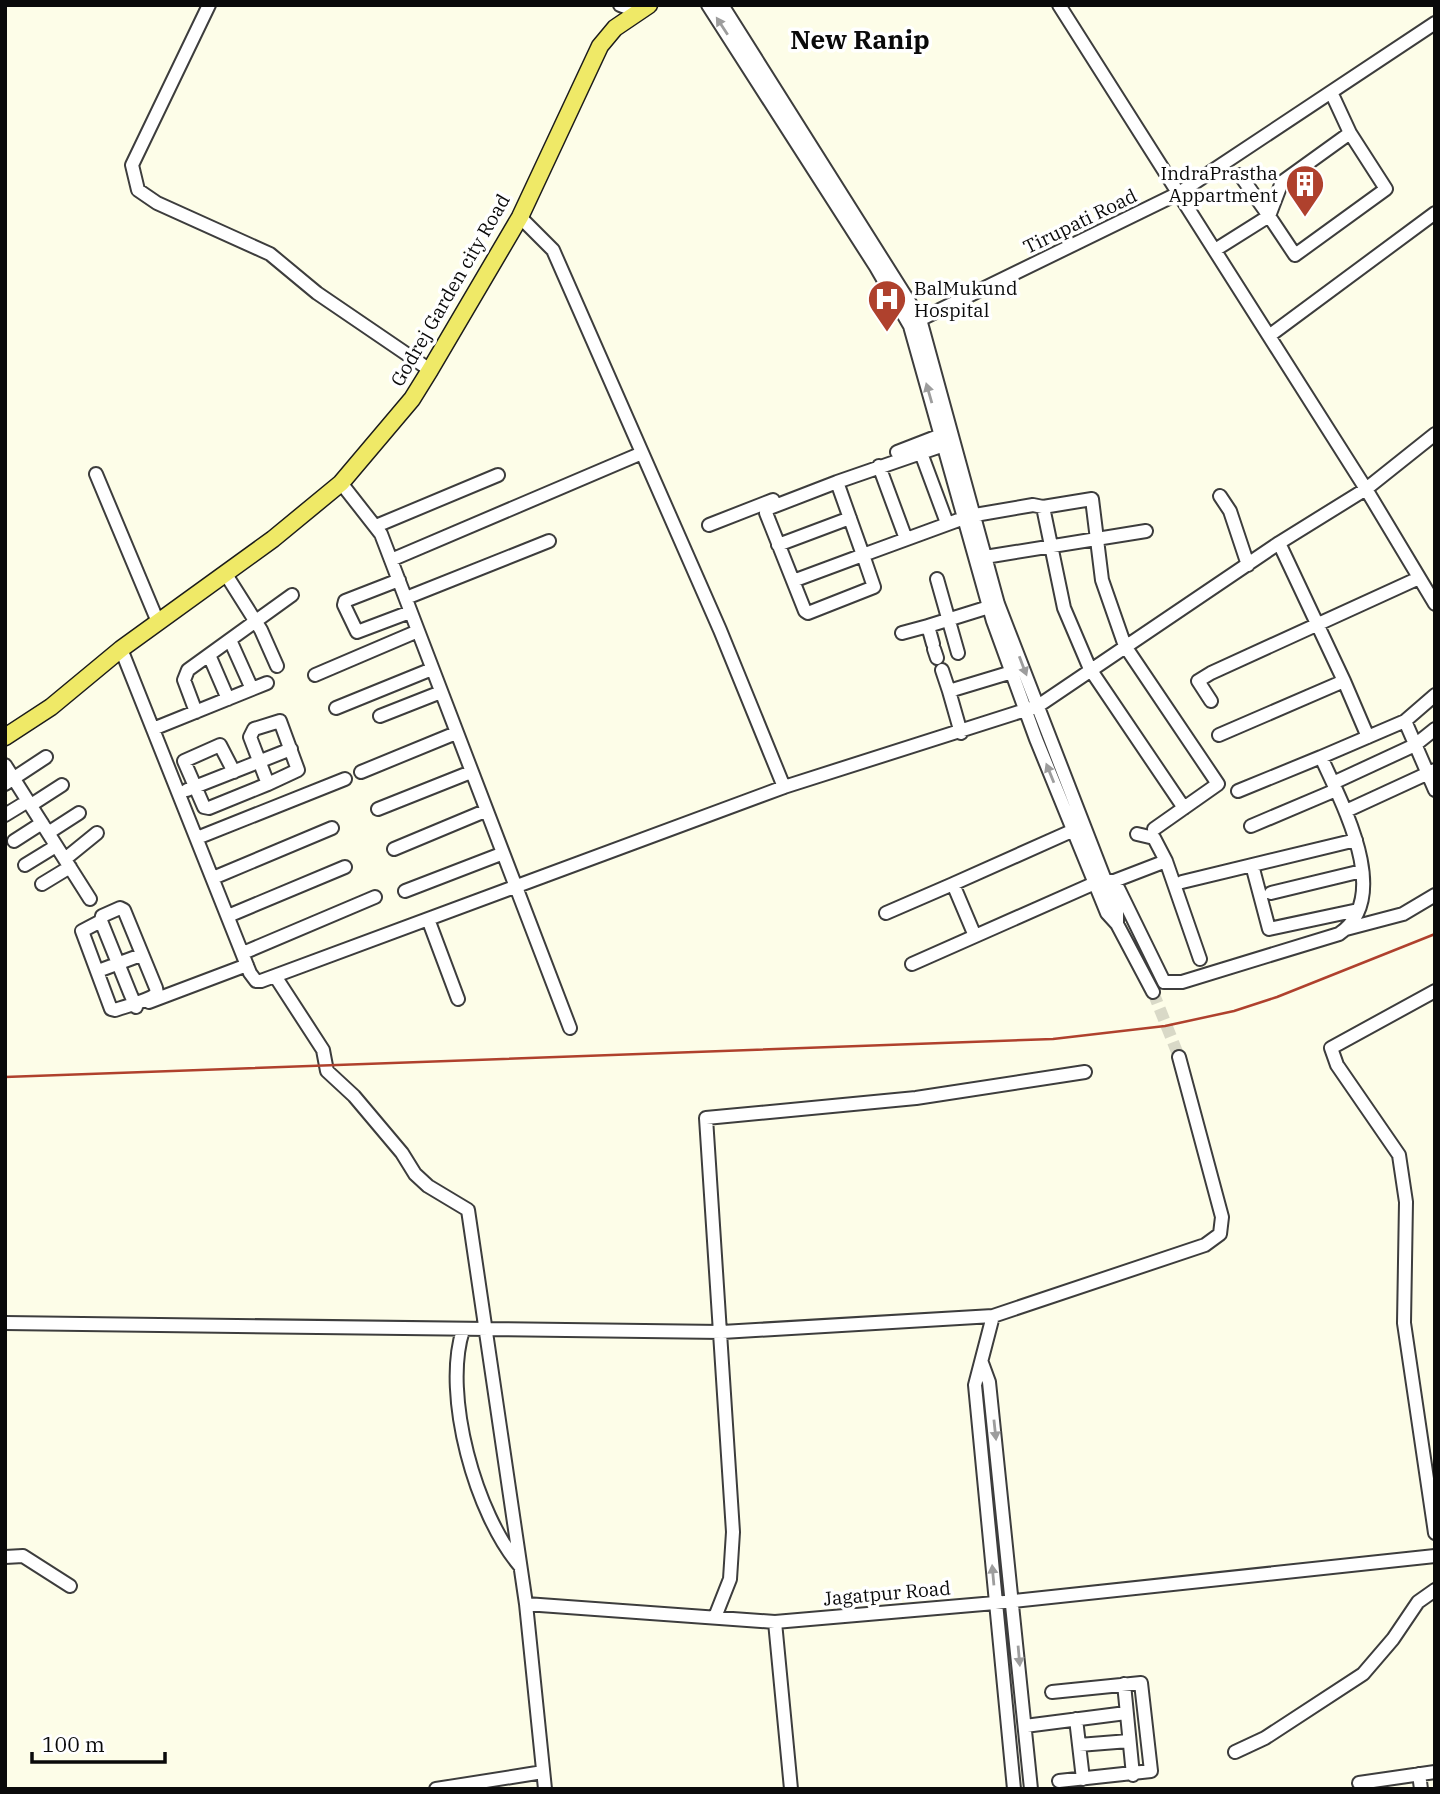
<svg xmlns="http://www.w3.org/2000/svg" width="1440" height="1794" viewBox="0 0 1440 1794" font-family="'IBM Plex Serif',serif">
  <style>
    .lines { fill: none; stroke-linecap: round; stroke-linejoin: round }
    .minor-tunnel { stroke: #d9d9c7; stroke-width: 12; stroke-dasharray: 12 6; stroke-linecap: butt }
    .minor-casing { stroke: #3d3d3d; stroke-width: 16 }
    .major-casing { stroke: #1b1b1b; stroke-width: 19 }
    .minor { stroke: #fff; stroke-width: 12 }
    .major { stroke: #efe967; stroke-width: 16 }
    .rail { stroke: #af412d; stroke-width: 2.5 }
    .oneway { fill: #9d9d9d }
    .labels { text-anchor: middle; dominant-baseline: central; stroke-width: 7; stroke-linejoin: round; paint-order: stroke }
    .poi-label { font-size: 19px; fill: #0a0a0a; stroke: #fff; text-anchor: end }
    .street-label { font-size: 19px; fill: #0a0a0a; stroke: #fff }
    .district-label { font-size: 26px; font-weight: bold; fill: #0a0a0a; stroke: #fff }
  </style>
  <rect width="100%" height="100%" fill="#fdfde8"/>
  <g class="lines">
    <path class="minor-tunnel" d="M1153,992L1179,1057"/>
    <g class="minor-casing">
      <path id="minor" d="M209,5L132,165L138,190L157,203L270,254L317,293L430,370
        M620,5L638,12
        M708,5L876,267L910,326L993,621L1036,739L1107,913L1117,924L1153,992
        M722,5L920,319L998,604L1117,911V924
        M1059,5L1366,489L1435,604
        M1331,92L1350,133
        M1240,175L1269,216
        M520,217L553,250L720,630L784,787
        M1215,250L1269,216L1295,255L1386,189L1350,133L1282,182L1269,216
        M913,323L1179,193L1435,23
        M1269,336L1435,213
        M944,445L837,482L863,555L964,518
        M897,452L946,433
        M921,453L947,523
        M879,466L906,539
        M96,474L158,622
        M341,483L381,534L570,1028
        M1220,496L1230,511L1248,565
        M1043,507L1064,608L1090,669L1184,808
        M975,515L1033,505L1043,507L1092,499L1102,580L1125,646L1218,784L1154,829
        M709,525L773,500
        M376,526L498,475
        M778,545L850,518
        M985,557L1146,531
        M391,560L642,453
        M225,573L261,630L277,666
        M937,579L958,653
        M399,580L345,601L344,605L357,632L410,612
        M793,581L863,555L874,587L808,613L805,611L766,513L767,509L837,482
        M406,598L549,541
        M902,633L928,626
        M230,640L252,689
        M933,644L928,626L989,607
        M121,649L250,973L256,981H261L784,787L1038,706L1279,543L1366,489L1435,434
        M934,649L937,658
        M209,655L228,699
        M942,670L949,691
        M315,675L418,631
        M1344,681L1368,737
        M1211,701L1198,681L1211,673L1419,578
        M336,708L432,669
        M196,712L184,680L188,670L292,595
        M380,716L441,692
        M1405,721L1435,790
        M153,729L267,683
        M961,733L949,691L1012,672
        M1219,735L1344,681L1279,543
        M5,765L90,899
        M234,772L220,745L184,761L204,807L209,808L268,784L250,737L254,729L280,721L298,770L268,784
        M361,772L456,733
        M1333,783L1415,745L1435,729
        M5,784L46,757
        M187,790L291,749
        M1238,791L1321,757
        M31,805L62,785
        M378,809L471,772
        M1346,811L1435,770
        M5,815L28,801
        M1251,826L1336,790
        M48,833L79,813
        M1137,834L1154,838L1166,861
        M197,838L345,779
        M14,841L42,823
        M394,849L485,811
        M65,859L97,833
        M25,865L56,846
        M1252,865L1269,929L1358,910
        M213,878L332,828
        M1103,880L1114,881L1119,890L1164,982H1182L1339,934C1394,897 1341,802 1321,757L1405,721L1435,695
        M1114,881L1166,861L1200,959
        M1182,882L1356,840
        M42,884L70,867
        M953,884L1074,830
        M405,891L501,854
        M1271,893L1362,871
        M886,913L953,884L975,936
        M228,916L345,867
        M428,919L458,999
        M101,921L82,931L111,1009L115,1010C129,1005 145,1002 157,994L156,988L124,910L120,908L102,916L101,921L130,993L136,1007
        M1346,929L1403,914L1435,895
        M243,953L375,897
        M912,964L1095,883
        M98,971L141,955
        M275,976L323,1050L327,1071L354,1096L402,1153L415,1174L428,1186L468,1210L526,1604
        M1435,991L1331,1048L1337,1065L1399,1155L1406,1202L1404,1323L1435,1533
        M149,1002L247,965
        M993,1316L975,1385L1014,1789
        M5,1323L722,1332L993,1316L1205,1245L1220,1234L1222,1217L1179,1057
        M463,1330C442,1395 476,1515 520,1566
        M982,1363L989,1382L1031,1789
        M5,1557L23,1556L70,1586
        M715,1617L730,1579L733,1532L706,1118L916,1098L1085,1072
        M775,1622L791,1789
        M1124,1684L1133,1775
        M1052,1692L1141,1683L1151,1771L1059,1781
        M1076,1719L1083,1779
        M1025,1726L1126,1713
        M1079,1745L1129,1741
        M1235,1752L1265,1738L1363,1674L1393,1639L1418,1602L1435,1590
        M1419,1774L1421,1789
        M1359,1783L1435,1772
        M436,1789L543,1772
        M545,1789L526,1604L775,1622L995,1603L1435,1556"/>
    </g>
    <g class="major-casing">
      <path id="major" d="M5,737L51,707L121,649L273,539L341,483L412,399L430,370L520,217L600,46L615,28L649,5"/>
    </g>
    <use href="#minor" class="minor"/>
    <use href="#major" class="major"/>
    <path class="rail" d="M5,1077L1053,1039L1165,1026L1234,1011L1277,997L1435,934"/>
  </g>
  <defs><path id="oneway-solid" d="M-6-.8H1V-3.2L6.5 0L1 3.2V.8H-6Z" transform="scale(1.75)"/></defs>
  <g class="oneway">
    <use href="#oneway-solid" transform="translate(722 26) rotate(-123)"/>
    <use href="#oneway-solid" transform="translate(929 393) rotate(-106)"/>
    <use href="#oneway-solid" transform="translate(1023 666) rotate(69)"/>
    <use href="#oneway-solid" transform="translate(1050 773) rotate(-112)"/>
    <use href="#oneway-solid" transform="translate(995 1430) rotate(84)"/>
    <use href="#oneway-solid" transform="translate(993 1575) rotate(-95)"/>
    <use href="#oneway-solid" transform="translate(1019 1656) rotate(85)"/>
  </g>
  <defs>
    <g id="building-pin" transform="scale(2.0125)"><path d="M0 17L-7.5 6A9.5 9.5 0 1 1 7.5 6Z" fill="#af412d" stroke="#fff"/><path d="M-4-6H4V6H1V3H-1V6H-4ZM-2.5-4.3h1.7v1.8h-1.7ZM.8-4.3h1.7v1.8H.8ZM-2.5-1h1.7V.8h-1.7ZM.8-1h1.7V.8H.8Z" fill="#fff"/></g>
    <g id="hospital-pin" transform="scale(2.0125)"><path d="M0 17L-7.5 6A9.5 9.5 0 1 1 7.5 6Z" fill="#af412d" stroke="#fff"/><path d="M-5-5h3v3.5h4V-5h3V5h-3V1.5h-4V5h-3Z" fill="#fff"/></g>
  </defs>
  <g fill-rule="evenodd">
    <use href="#building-pin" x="1305" y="184"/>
    <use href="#hospital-pin" x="887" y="299"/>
  </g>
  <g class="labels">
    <g class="poi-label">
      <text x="1278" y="173">IndraPrastha<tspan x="1278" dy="22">Appartment</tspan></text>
      <text x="914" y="288" text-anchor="start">BalMukund<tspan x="914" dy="22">Hospital</tspan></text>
    </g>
    <g class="street-label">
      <text transform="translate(1080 221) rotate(-26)">Tirupati Road</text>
      <text transform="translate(450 290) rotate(-60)">Godrej Garden city Road</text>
      <text transform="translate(887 1593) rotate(-5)">Jagatpur Road</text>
    </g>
    <g class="district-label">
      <text x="860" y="39">New Ranip</text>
    </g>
  </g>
  <rect width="1440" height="1794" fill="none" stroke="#0a0a0a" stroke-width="14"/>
  <path d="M32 1752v10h133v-10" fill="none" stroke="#0a0a0a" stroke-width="3.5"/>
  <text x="42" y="1752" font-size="21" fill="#0a0a0a" stroke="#ffffff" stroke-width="5" paint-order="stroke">100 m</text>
</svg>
